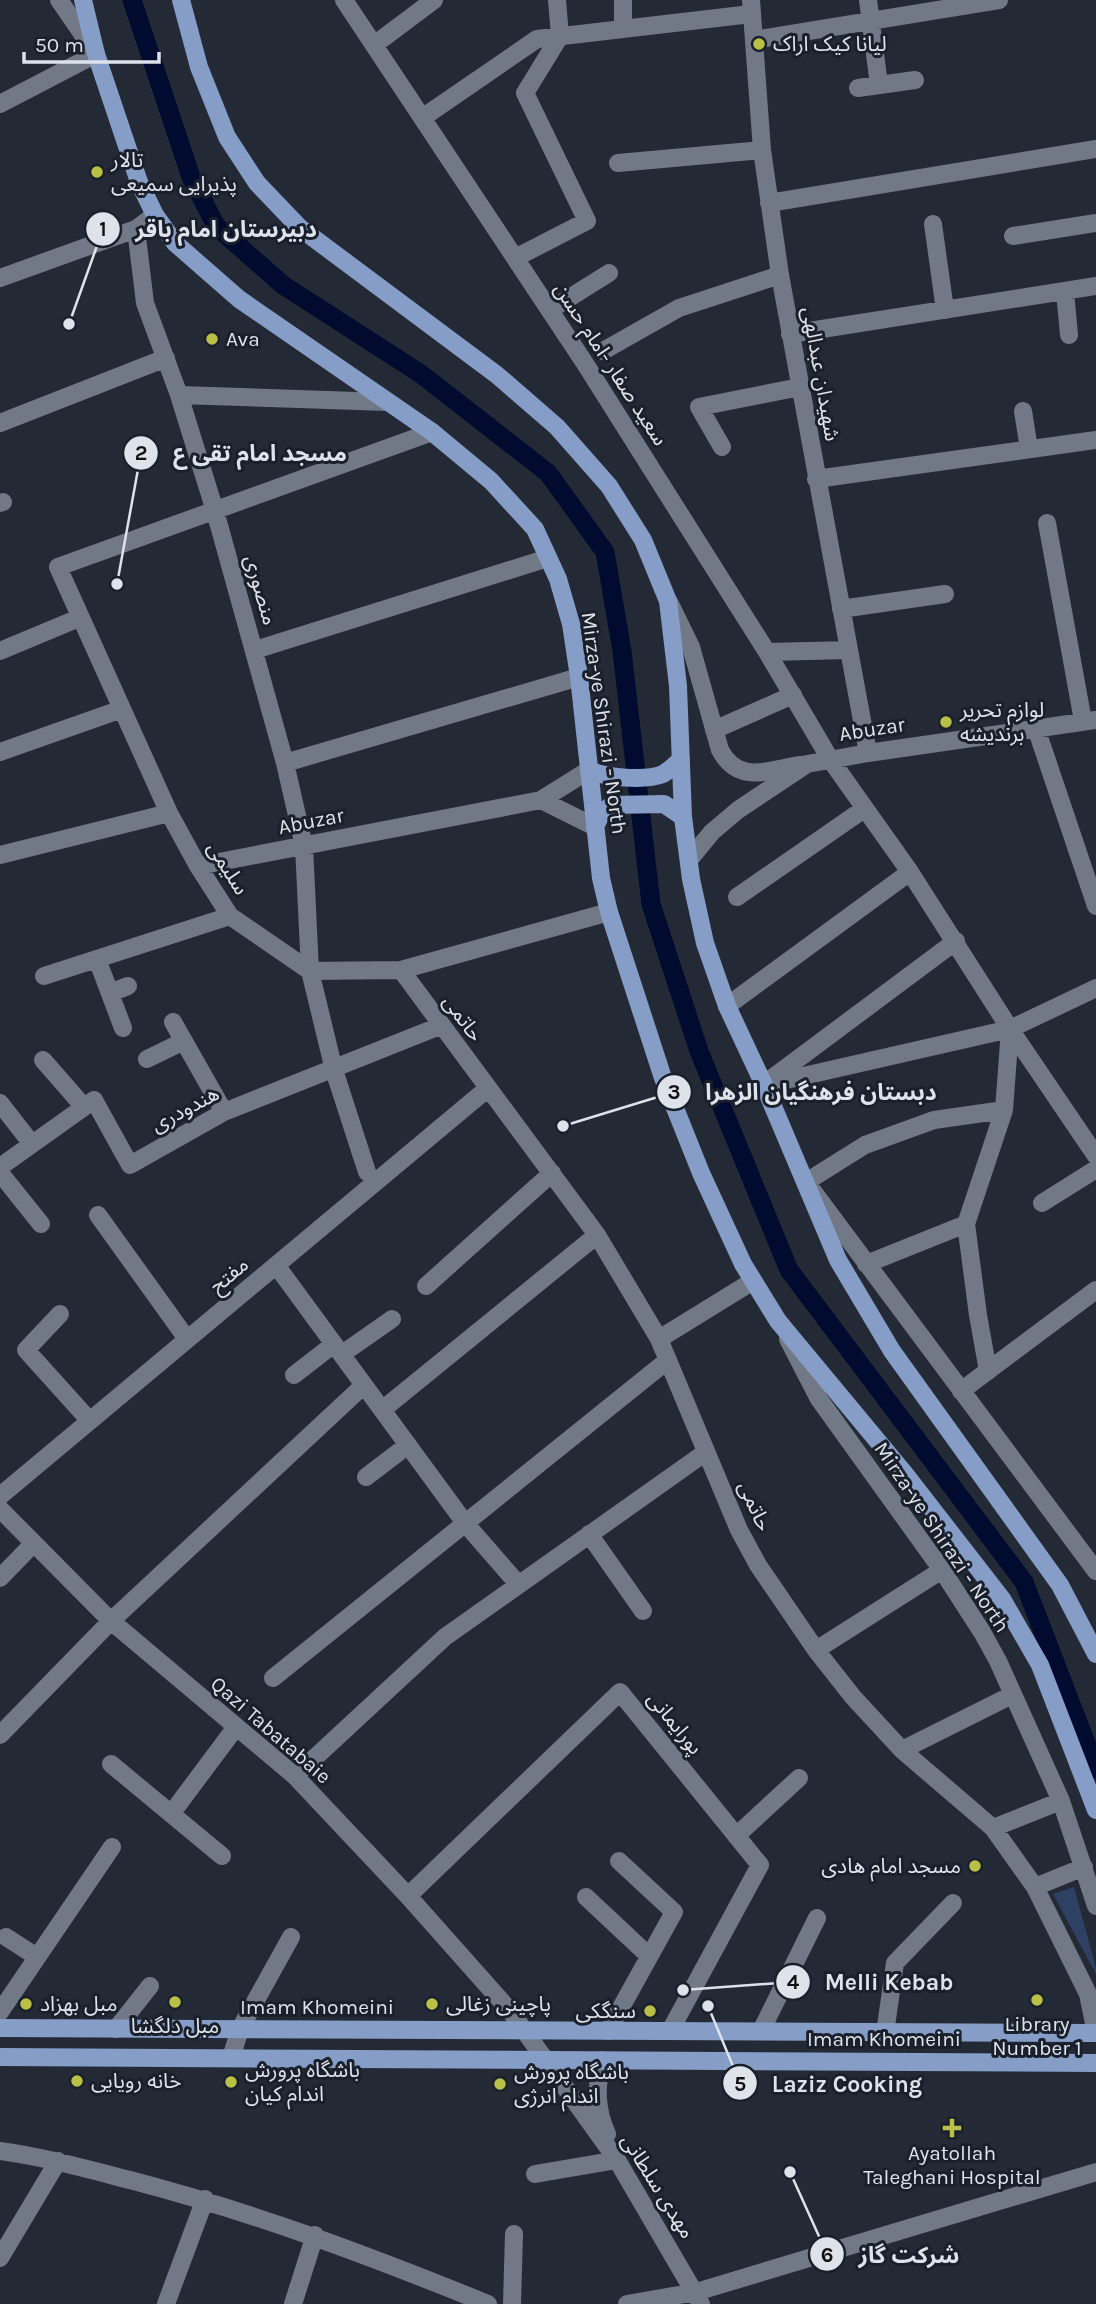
<svg xmlns="http://www.w3.org/2000/svg" width="1096" height="2304" viewBox="0 0 1096 2304" font-family="Karla,'Noto Sans Arabic',sans-serif">
  <style>
    .green { fill: #2e4165 }
    .lines { fill: none; stroke-linecap: round; stroke-linejoin: round }
    .canal { stroke: #000b2f; stroke-width: 19 }
    .minor { stroke: #727986; stroke-width: 18 }
    .major { stroke: #869dc7; stroke-width: 18 }
    .poi-dot { fill: #bac045; stroke: #1a202b; stroke-width: 2.5 }
    .labels { text-anchor: middle; dominant-baseline: central; stroke-width: 6; stroke-linejoin: round; paint-order: stroke }
    .poi-label { font-size: 21px; fill: #dee2ea; stroke: #1a202b; text-anchor: start }
    .street-label { font-size: 21px; fill: #dee2ea; stroke: #1a202b }
    .leader { fill: none; stroke: #dee2ea; stroke-width: 2.5 }
    .callout-dot { fill: #dee2ea; stroke: #1a202b; stroke-width: 2.5 }
    .mark-label { font-size: 21px; text-anchor: middle; font-weight: bold; fill: #111 }
    .callout-label { font-size: 23px; text-anchor: middle; font-weight: bold; fill: #dee2ea; stroke: #1a202b; stroke-width: 6; stroke-linejoin: round; paint-order: stroke }
  </style>
  <rect width="100%" height="100%" fill="#242a35"/>
  <path class="green" d="M1074,1887L1096,1968V1974L1053,1894Z"/>
  <g class="lines">
    <path class="canal" d="M132,0L191,177L216,226L283,285L421,374L548,473L605,552L622,651L651,904L699,1051L789,1270L1024,1582L1096,1769"/>
    <path class="minor" d="M344,0L584,362L767,652L830,759L910,872L1010,1029L1096,1156
      M751,0L762,150L780,275L868,753
      M868,0L879,85
      M623,29V0
      M754,40L999,0
      M374,45L434,0
      M858,88L915,80
      M0,104L96,54L59,0
      M422,118L537,39L751,14
      M618,163L762,150
      M769,203L1096,149
      M155,215L136,229L145,303L179,395L215,511L285,763L304,846L310,971L401,970L609,912
      M933,224L945,310
      M1013,236L1096,223
      M515,258L587,221L525,93L560,36L557,0
      M0,278L136,229
      M1065,291L1069,335
      M550,310L609,273
      M790,334L1096,286
      M603,351L679,308L780,275
      M179,395L387,402
      M1023,411L1029,449
      M0,423L166,358
      M722,447L699,407L800,387
      M816,479L1096,440
      M0,503L3,502
      M1047,523L1083,721
      M669,602L691,647L720,750C739,785 768,770 801,765
      M841,609L945,594
      M255,650L548,558
      M0,651L79,618
      M767,652L849,650
      M1036,728L1096,906
      M714,730L793,695
      M0,752L122,709
      M285,763L579,677
      M541,800L595,827
      M0,855L169,813
      M689,860L712,832L738,810L807,764L868,753L1096,720
      M198,866L541,800L589,770
      M737,897L864,809
      M97,959L123,1028
      M401,970L597,1235L659,1339L739,1530L758,1565L816,1650L853,1697L902,1750L993,1828L1035,1887L1088,1994L1096,2033
      M44,976L230,916
      M110,993L128,986
      M727,1006L910,872
      M173,1022L224,1112
      M147,1059L184,1041
      M43,1060L84,1107
      M771,1079L956,941
      M764,1085L1010,1029L1096,988
      M0,1103L32,1144
      M1004,1110L934,1120L865,1145L806,1182L1096,1571
      M0,1167L94,1100L130,1165L224,1112L440,1026
      M367,1172L334,1070L310,971L230,916L198,866L169,813L58,567L432,432
      M0,1173L41,1224
      M1042,1203L1096,1169
      M98,1215L187,1339
      M866,1264L966,1224
      M276,1265L465,1523L518,1584
      M426,1286L552,1173
      M60,1314L26,1350L90,1421
      M659,1339L753,1281
      M788,1339L819,1399L942,1570L982,1632L998,1661L1061,1801L1096,1906
      M342,1354L392,1319
      M988,1371L978,1315L966,1224L1004,1110L1010,1029
      M294,1375L334,1344
      M961,1391L1096,1290
      M382,1410L597,1235
      M366,1477L408,1445
      M0,1496L487,1089
      M0,1509L111,1621L295,1776L408,1896L511,2012L617,2160L701,2304
      M589,1534L643,1611
      M0,1578L33,1544
      M816,1650L942,1570
      M273,1678L668,1360
      M0,1735L111,1621L364,1385
      M902,1750L1012,1695
      M111,1764L222,1856
      M295,1776L445,1637L706,1452
      M171,1814L236,1727
      M993,1828L1061,1801
      M736,1836L799,1778
      M1035,1887L1084,1867
      M408,1896L620,1692L760,1865L670,2031
      M586,1897L649,1956
      M6,1937L37,1957
      M0,2012L112,1847
      M116,2029L150,1986
      M608,2031L674,1912L619,1861
      M761,2031L817,1918
      M885,2033L895,1963L953,1903
      M231,2058L240,2029L291,1937
      M603,2060C595,2086 596,2109 607,2134
      M0,2151C44,2157 87,2169 130,2180C253,2212 370,2256 488,2304
      M535,2174L617,2160
      M0,2258L58,2161
      M166,2304L205,2199
      M293,2304L315,2235
      M512,2304L514,2234
      M627,2304L696,2292L1096,2172"/>
    <path class="major" d="M83,0L96,54L139,182L155,215L175,243L239,299L432,432L491,481L535,529L558,579L571,624L579,677L601,878L609,912L663,1078L701,1173L743,1264L778,1321L905,1474L1002,1599L1040,1665L1096,1810
      M181,0L199,67L227,137L257,183L300,228L497,375L557,427L609,486L643,540L668,601L678,686L683,817L691,879L705,943L727,1006L764,1085L838,1260L892,1351L1060,1585L1096,1654
      M589,770C605,778 646,781 663,774C670,770 675,765 681,759
      M595,827L602,812L612,805L664,804L683,817
      M0,2028L1096,2033
      M0,2057L1096,2063"/>
  </g>
  <g class="poi-dot">
    <circle cx="759" cy="44" r="7"/>
    <circle cx="97" cy="172" r="7"/>
    <circle cx="212" cy="339" r="7"/>
    <circle cx="946" cy="722" r="7"/>
    <circle cx="975" cy="1866" r="7"/>
    <circle cx="1037" cy="2000" r="7"/>
    <circle cx="175" cy="2002" r="7"/>
    <circle cx="26" cy="2004" r="7"/>
    <circle cx="432" cy="2004" r="7"/>
    <circle cx="650" cy="2011" r="7"/>
    <circle cx="77" cy="2081" r="7"/>
    <circle cx="231" cy="2082" r="7"/>
    <circle cx="500" cy="2084" r="7"/>
    <path d="M948.5 2117.5h7v7h7v7h-7v7h-7v-7h-7v-7h7z"/>
  </g>
  <g class="labels">
    <g class="poi-label">
      <text x="773" y="44">لیانا کیک اراک</text>
      <text x="111" y="160">تالار<tspan x="111" dy="24">پذیرایی سمیعی</tspan></text>
      <text x="226" y="339">Ava</text>
      <text x="960" y="710">لوازم تحریر<tspan x="960" dy="24">برندیشه</tspan></text>
      <text x="961" y="1866" text-anchor="end">مسجد امام هادی</text>
      <text x="40" y="2004">مبل بهزاد</text>
      <text x="446" y="2004">پاچینی زغالی</text>
      <text x="636" y="2011" text-anchor="end">سنگکی</text>
      <text x="1037" y="2024" text-anchor="middle">Library<tspan x="1037" dy="24">Number 1</tspan></text>
      <text x="175" y="2026" text-anchor="middle">مبل دلگشا</text>
      <text x="245" y="2070">باشگاه پرورش<tspan x="245" dy="24">اندام کیان</tspan></text>
      <text x="514" y="2072">باشگاه پرورش<tspan x="514" dy="24">اندام انرژی</tspan></text>
      <text x="91" y="2081">خانه رویایی</text>
      <text x="952" y="2153" text-anchor="middle">Ayatollah<tspan x="952" dy="24">Taleghani Hospital</tspan></text>
    </g>
    <g class="street-label">
      <text transform="translate(611 364) rotate(57)">سعید صفار -امام حسن</text>
      <text transform="translate(821 374) rotate(80)">شهیدان عبدالهی</text>
      <text transform="translate(261 590) rotate(74)">منصوری</text>
      <text transform="translate(604 723) rotate(82)">Mirza-ye Shirazi - North</text>
      <text transform="translate(872 729) rotate(-9)">Abuzar</text>
      <text transform="translate(311 821) rotate(-11)">Abuzar</text>
      <text transform="translate(228 868) rotate(58)">سلیمی</text>
      <text transform="translate(463 1018) rotate(54)">حاتمی</text>
      <text transform="translate(185 1109) rotate(-28)">هندودری</text>
      <text transform="translate(229 1275) rotate(-40)">مفتح</text>
      <text transform="translate(755 1506) rotate(66)">حاتمی</text>
      <text transform="translate(942 1537) rotate(56)">Mirza-ye Shirazi - North</text>
      <text transform="translate(675 1723) rotate(51)">پورایمانی</text>
      <text transform="translate(271 1730) rotate(41)">Qazi Tabatabaie</text>
      <text x="317" y="2007">Imam Khomeini</text>
      <text x="884" y="2039">Imam Khomeini</text>
      <text transform="translate(658 2186) rotate(58)">مهدی سلطانی</text>
    </g>
  </g>
  <path class="leader" d="M69 324L103 229M117 584L141 453M563 1126L674 1092M683 1990L793 1982M708 2006L740 2083M790 2172L827 2254"/>
  <g class="callout-dot">
    <circle cx="69" cy="324" r="7"/>
    <circle cx="117" cy="584" r="7"/>
    <circle cx="563" cy="1126" r="7"/>
    <circle cx="683" cy="1990" r="7"/>
    <circle cx="708" cy="2006" r="7"/>
    <circle cx="790" cy="2172" r="7"/>
    <circle cx="103" cy="229" r="18"/>
    <circle cx="141" cy="453" r="18"/>
    <circle cx="674" cy="1092" r="18"/>
    <circle cx="793" cy="1982" r="18"/>
    <circle cx="740" cy="2083" r="18"/>
    <circle cx="827" cy="2254" r="18"/>
  </g>
  <g class="mark-label">
    <text x="103" y="236">1</text>
    <text x="141" y="460">2</text>
    <text x="674" y="1099">3</text>
    <text x="793" y="1989">4</text>
    <text x="740" y="2091">5</text>
    <text x="827" y="2262">6</text>
  </g>
  <g class="callout-label">
    <text x="226" y="237">دبیرستان امام باقر</text>
    <text x="260" y="461">مسجد امام تقی ع</text>
    <text x="821" y="1100">دبستان فرهنگیان الزهرا</text>
    <text x="889" y="1990">Melli Kebab</text>
    <text x="847" y="2092">Laziz Cooking</text>
    <text x="909" y="2263">شرکت گاز</text>
  </g>
  <path d="M24 52v10h135v-10" fill="none" stroke="#dee2ea" stroke-width="3.5"/>
  <text x="35" y="52" font-size="21" fill="#dee2ea" stroke="#1a202b" stroke-width="5" paint-order="stroke">50 m</text>
</svg>
